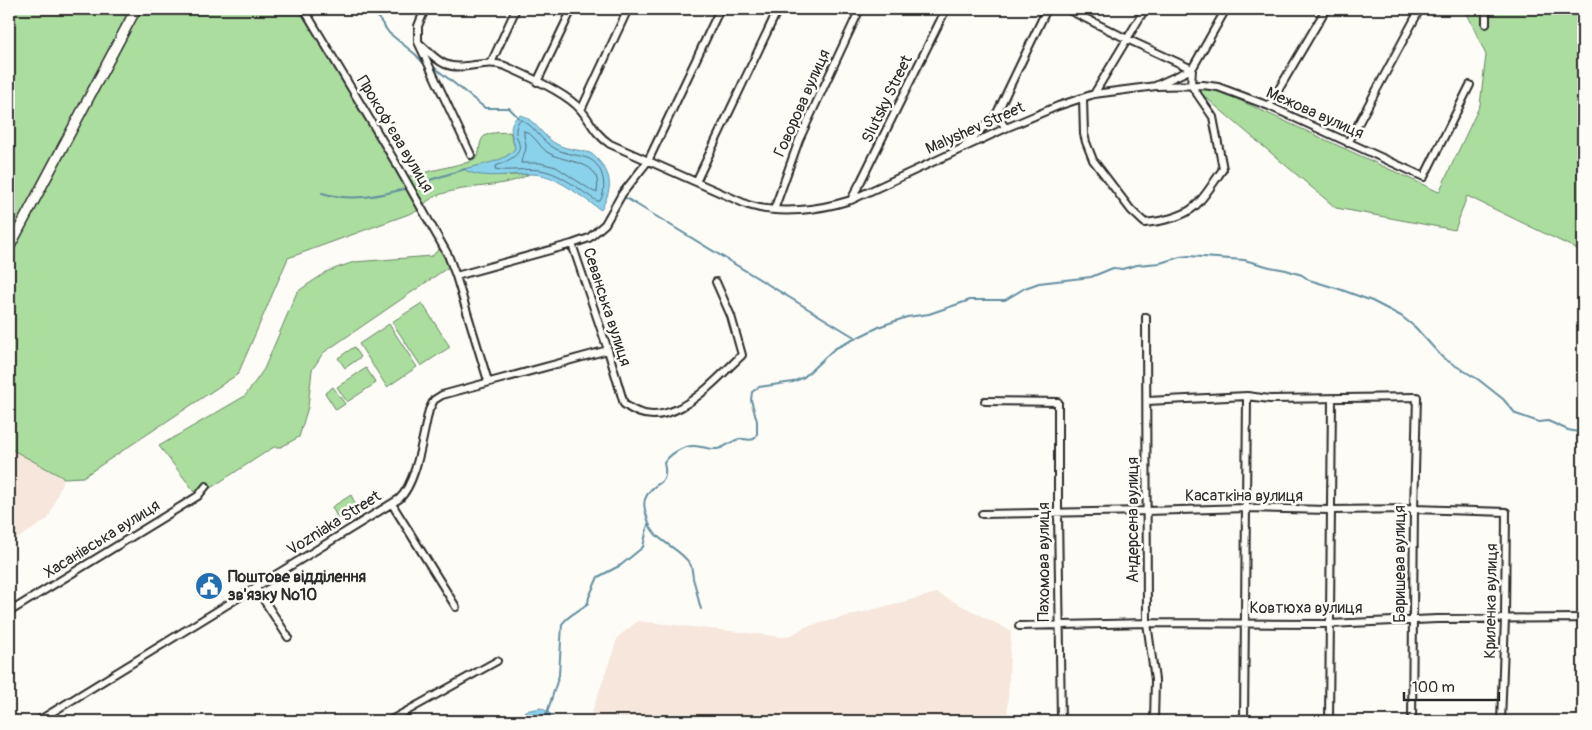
<svg xmlns="http://www.w3.org/2000/svg" width="1592" height="730" viewBox="0 0 1592 730" font-family="Pangolin,sans-serif">
  <style>
    .built { fill: #f6e6db }
    .green { fill: #aadd9e; stroke: #6a8464 }
    .water { fill: #8ad1ec; stroke: #648f9f }
    .lines { fill: none; stroke-linecap: round; stroke-linejoin: round }
    .shore { stroke: #516d78; stroke-width: 1 }
    .stream { stroke: #648f9f; stroke-width: 2 }
    .minor-casing { stroke: #2b2b2b; stroke-width: 10 }
    .secondary-casing { stroke: #2b2b2b; stroke-width: 12 }
    .minor { stroke: #fdfcf7; stroke-width: 6 }
    .secondary { stroke: #fdfcf7; stroke-width: 9 }
    .labels { text-anchor: middle; dominant-baseline: central; stroke-width: 5; stroke-linejoin: round; paint-order: stroke }
    .street-label { font-size: 16px; fill: #2b2b2b; stroke: #fdfcf7 }
    .poi-label { font-size: 16px; font-weight: bold; fill: #2b2b2b; stroke: #fdfcf7; text-anchor: start }
  </style>
  <rect width="100%" height="100%" fill="#fdfcf7"/>
  <filter id="ink" filterUnits="userSpaceOnUse"><feTurbulence type="fractalNoise" baseFrequency=".02" numOctaves="2"/><feDisplacementMap in="SourceGraphic" scale="10" xChannelSelector="R" yChannelSelector="G"/><feConvolveMatrix kernelMatrix="1 2 1 2 8 2 1 2 1" color-interpolation-filters="sRGB"/></filter>
  <g filter="url(#ink)">
    <path class="built" d="M9,448L64,478L48,519L9,544Z
      M937,593L1011,631L1007,721H589L618,637L638,621L783,637L792,635L805,627Z"/>
    <path class="green" d="M9,9H299L401,178L469,162L478,156C480,151 479,144 482,139C486,131 502,133 510,132L515,148C507,162 480,165 465,169C485,177 507,176 529,174C503,192 435,181 420,210L288,258L238,374L83,477L64,478L9,448Z
      M1465,9H1583V252L1467,196L1455,230L1336,208L1191,85L1215,89L1439,192L1480,105L1486,55Z
      M440,248L450,266L323,353L312,370L308,407L299,437L281,447H274L198,496L159,446L245,396L264,369L297,292L307,285L328,271L354,262L432,256Z
      M422,303L450,347L421,366L392,322Z
      M389,324L417,367L387,387L359,344Z
      M354,347L361,357L345,368L338,358Z
      M366,368L376,383L347,402L337,387Z
      M333,387L345,404L336,410L325,393Z
      M351,495L357,507L338,519L332,507Z"/>
    <path class="water" d="M521,115C535,120 541,134 553,142C565,150 577,149 590,153C593,154 596,158 599,161C614,178 611,191 601,210C584,199 561,179 541,175C521,171 481,182 464,169C479,165 508,161 515,148C512,135 506,121 521,115Z
      M541,708L548,712L557,721H519L525,711Z"/>
    <g class="lines">
      <path class="shore" d="M522,120C534,126 540,139 551,146C562,154 575,154 587,158C603,163 608,188 600,201H597C579,190 560,172 539,170C524,168 510,172 495,169L496,166C540,148 506,142 519,121Z
        M524,131C533,133 539,146 547,152C567,165 603,158 597,192H594L556,167L540,163H521C521,157 526,153 526,147C526,141 523,136 524,131Z"/>
      <path class="stream" d="M375,9L379,19L389,33L415,54L426,66
        M435,68L485,108H509L519,118
        M417,184L465,169
        M322,193C352,202 376,196 405,189
        M626,198L856,338
        M701,609C698,600 697,591 694,582C692,577 693,569 690,564C679,546 653,542 648,520C646,513 642,504 646,497C653,480 670,488 664,463C670,454 682,446 694,446C702,446 709,450 717,449C725,448 731,441 739,439C744,438 748,441 754,439L757,434V421L751,400L752,392L759,387L793,382L804,377L834,349L881,326L907,317L929,314L970,300H1005L1025,288L1039,283L1091,277L1113,268L1122,269L1137,265L1160,263L1180,257L1189,256L1244,260L1270,267L1286,270L1302,275L1309,280L1339,289L1372,301L1401,316L1415,327L1443,358L1479,380L1503,399L1516,414L1539,422L1548,421L1568,430L1583,433
        M547,713L559,675L562,624C569,614 580,611 588,603L589,597L598,577L621,565L643,547L648,524"/>
      <g class="minor-casing">
        <path id="minor" d="M304,9L400,170L448,255L456,276L488,381
          M425,9L418,26V42L471,155
          M1067,9L1127,39L1192,69
          M1486,24V9
          M418,42C426,49 435,60 445,64C464,72 485,58 505,66C526,75 567,93 581,110C593,124 593,132 610,144L748,205C780,215 819,210 851,200L1006,128L1058,106L1094,94L1156,86L1203,85L1218,87L1269,106L1424,177L1470,85
          M491,63L516,9
          M537,82L572,9
          M1157,85L1192,69
          M1191,85L1192,69L1226,9
          M1094,94L1145,9
          M1083,98L1084,134L1086,142L1093,160L1131,210L1145,223C1159,222 1183,217 1194,207C1204,199 1215,180 1223,169L1213,117L1191,85
          M1269,106L1326,9
          M581,110L628,9
          M996,115L1006,128
          M1348,143L1420,9
          M965,145L996,115L1047,9
          M696,182L778,9
          M851,200L861,181L946,9
          M774,210L799,140L860,9
          M572,244L608,350L624,404C667,439 713,382 742,355L731,316L716,282
          M456,276L572,244L589,238L605,224L622,194L648,161L720,9
          M1146,317L1147,623L1155,680L1154,721
          M985,401L1058,402V513L1061,721
          M1147,401L1247,396L1270,399L1417,397L1414,509L1412,721
          M392,504L456,607
          M982,514L1147,511L1246,508L1330,510L1414,509L1506,512L1505,619L1501,721
          M256,588L288,637
          M9,612L198,496L206,486
          M1019,626L1147,623L1329,624L1437,619L1582,618L1583,629
          M38,721L399,499C417,483 423,434 429,410L434,400L442,395L608,350
          M389,721L497,661
          M1244,721L1247,396
          M1329,721L1332,399"/>
      </g>
      <g class="secondary-casing">
        <path id="secondary" d="M9,248L136,9"/>
      </g>
      <use href="#minor" class="minor"/>
      <use href="#secondary" class="secondary"/>
    </g>
  </g>
  <defs>
    <g id="civic-disc" transform="scale(1.4375)"><circle r="9.5" fill="#1f6fb2" stroke="#fdfcf7"/><path d="M-.6-6.5H3V-4.5H.6V-3L4-1V1h2V6H-6V1h2V-1L-.6-3ZM-1.2 2.5V6h2.4V2.5Z" fill="#fff"/></g>
  </defs>
  <g fill-rule="evenodd">
    <use href="#civic-disc" x="209" y="586"/>
  </g>
  <g class="labels">
    <g class="street-label">
      <text transform="translate(887 99) rotate(-64)">Slutsky Street</text>
      <text transform="translate(802 103) rotate(-66)">Говорова вулиця</text>
      <text transform="translate(1315 113) rotate(24)">Межова вулиця</text>
      <text transform="translate(975 128) rotate(-24)">Malyshev Street</text>
      <text transform="translate(395 134) rotate(59)">Прокоф’єва вулиця</text>
      <text transform="translate(607 307) rotate(72)">Севанська вулиця</text>
      <text x="1244" y="496">Касаткіна вулиця</text>
      <text transform="translate(1133 520) rotate(-90)">Андерсена вулиця</text>
      <text transform="translate(334 523) rotate(-32)">Vozniaka Street</text>
      <text transform="translate(102 539) rotate(-32)">Хасанівська вулиця</text>
      <text transform="translate(1044 562) rotate(-90)">Пахомова вулиця</text>
      <text transform="translate(1400 564) rotate(-90)">Баришева вулиця</text>
      <text transform="translate(1491 601) rotate(-89)">Криленка вулиця</text>
      <text x="1306" y="608">Ковтюха вулиця</text>
    </g>
    <g class="poi-label">
      <text x="228" y="577">Поштове відділення<tspan x="228" dy="18">зв'язку №10</tspan></text>
    </g>
  </g>
  <rect width="1592" height="730" fill="none" stroke="#fdfcf7" stroke-width="30"/>
  <rect x="15" y="15" width="1562" height="700" fill="none" stroke="#2b2b2b" stroke-width="2" filter="url(#ink)"/>
  <path d="M1404 692v8h95v-8" fill="none" stroke="#2b2b2b" stroke-width="2.5"/>
  <text x="1412" y="692" font-size="15" fill="#2b2b2b" stroke="#fdfcf7" stroke-width="4" paint-order="stroke">100 m</text>
</svg>
